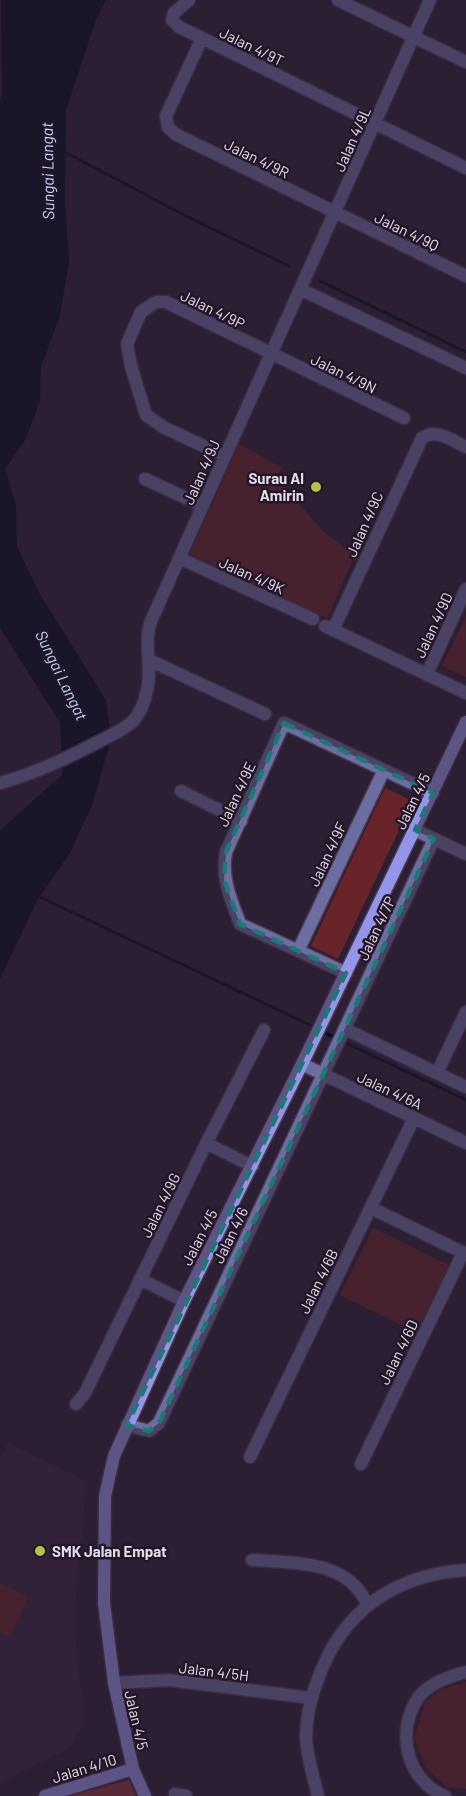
<svg xmlns="http://www.w3.org/2000/svg" width="466" height="1796" viewBox="0 0 466 1796" font-family="Barlow,sans-serif">
  <style>
    .built { fill: #382741 }
    .green { fill: #682428 }
    .forest { fill: #8d353b }
    .water { fill: #000c1f }
    .lines { fill: none; stroke-linecap: round; stroke-linejoin: round }
    .stream { stroke: #000c1f; stroke-width: 3 }
    .street-casing { stroke: #4a3d50; stroke-width: 15 }
    .secondary-casing { stroke: #4a3d50; stroke-width: 15 }
    .street { stroke: #6c6da1; stroke-width: 12 }
    .secondary { stroke: #9495e9; stroke-width: 12 }
    .marked { fill: none; stroke: #1a7b74; stroke-width: 4.5; stroke-dasharray: 12 8; stroke-linejoin: round }
    .poi-dot { fill: #b2c34c; stroke: #231629; stroke-width: 2 }
    .labels { text-anchor: middle; dominant-baseline: central; stroke-width: 5; stroke-linejoin: round; paint-order: stroke }
    .street-label { font-size: 15px; fill: #e4dbe8; stroke: #231629 }
    .poi-label { font-size: 15px; font-weight: bold; fill: #e4dbe8; stroke: #231629; text-anchor: end }
    .water-label { font-size: 16px; font-style: italic; fill: #b9d9fc; stroke: #231629 }
  </style>
  <rect width="100%" height="100%" fill="#2d1f33"/>
  <path class="built" d="M8,1443L86,1481L74,1621L84,1722L70,1748L11,1777L0,1786V1458Z"/>
  <path class="green" d="M239,444L282,468L276,478L324,532L355,555L327,618L190,554Z
    M466,616V677L442,666Z
    M385,788L413,801L338,959L311,946Z
    M373,1228L449,1265L416,1332L340,1295Z
    M0,1583L28,1597L9,1637L0,1633Z
    M466,1682V1789L447,1787L426,1769L414,1738L426,1701L442,1689Z"/>
  <path class="forest" d="M129,1780L136,1796H69Z"/>
  <path class="water" d="M1,0H106L96,20L66,111L65,200L69,262L60,316L41,367L40,401L26,439L5,469L16,504L17,546L38,591L106,700L111,739L93,803L70,853L37,901L0,979V830L62,775L60,723L0,628V101L2,94Z"/>
  <g class="lines">
    <path class="stream" d="M61,150L188,217L289,266
      M320,281L466,352
      M38,896L310,1025
      M327,1034L332,1036
      M348,1044L466,1100"/>
    <g class="street-casing">
      <path id="street" d="M189,0L174,13L172,20L179,27L202,38
        M338,0L466,62
        M466,168L202,38L166,116L168,127L175,134L466,276
        M300,289L466,368
        M225,456L163,427L146,415L131,366L127,344L141,312L156,302H166L404,418
        M145,479L203,506
        M179,558L313,619
        M325,626L466,693
        M333,630L422,438C436,428 452,440 466,447
        M149,660L265,714
        M427,674L466,589
        M0,783C37,773 69,757 102,740C113,734 126,729 134,720C141,712 145,700 147,690C153,668 143,644 151,621L430,0
        M181,791L241,821
        M415,830L466,854
        M298,951L384,770
        M346,973L240,924C231,899 221,879 226,852L284,723L433,793
        M345,1029L466,1087
        M302,1064L466,1143
        M437,1073L466,1012
        M206,1143L252,1166
        M371,1208L466,1254
        M140,1279L184,1301
        M76,1404L85,1393L204,1148L264,1030
        M127,1425L149,1431L159,1423L434,839
        M250,1457L414,1118
        M361,1464L463,1253
        M252,1560C284,1562 330,1561 354,1585C360,1591 364,1598 368,1604
        M114,1683L169,1680L311,1698
        M175,1794L186,1796
        M318,1796C314,1778 307,1757 306,1738C306,1718 311,1697 318,1679C342,1611 394,1575 466,1570
        M445,1796C407,1781 395,1732 418,1698C428,1684 450,1676 466,1672"/>
    </g>
    <g class="secondary-casing">
      <path id="secondary" d="M45,1796L133,1769
        M145,1796L133,1769L114,1683L104,1603L105,1496L114,1456L184,1301L302,1064L466,722"/>
    </g>
    <use href="#street" class="street"/>
    <use href="#secondary" class="secondary"/>
  </g>
  <path d="M0 0H466V1796H0ZM284,723L433,793L415,830L434,839L159,1423L149,1431L127,1425L346,973L240,924L224,880L226,852Z" fill="#2d1f33" fill-opacity=".55" fill-rule="evenodd"/>
  <path class="marked" d="M284,723L433,793L415,830L434,839L159,1423L149,1431L127,1425L346,973L240,924L224,880L226,852Z"/>
  <g class="poi-dot">
    <circle cx="316" cy="487" r="6"/>
    <circle cx="40" cy="1551" r="6"/>
  </g>
  <g class="labels">
    <g class="street-label">
      <text transform="translate(252 46) rotate(26)">Jalan 4/9T</text>
      <text transform="translate(352 139) rotate(-66)">Jalan 4/9L</text>
      <text transform="translate(257 158) rotate(26)">Jalan 4/9R</text>
      <text transform="translate(407 231) rotate(26)">Jalan 4/9Q</text>
      <text transform="translate(213 309) rotate(26)">Jalan 4/9P</text>
      <text transform="translate(344 373) rotate(26)">Jalan 4/9N</text>
      <text transform="translate(201 472) rotate(-66)">Jalan 4/9J</text>
      <text transform="translate(364 524) rotate(-66)">Jalan 4/9C</text>
      <text transform="translate(252 575) rotate(24)">Jalan 4/9K</text>
      <text transform="translate(433 625) rotate(-65)">Jalan 4/9D</text>
      <text transform="translate(236 794) rotate(-65)">Jalan 4/9E</text>
      <text transform="translate(412 801) rotate(-64)">Jalan 4/5</text>
      <text transform="translate(327 854) rotate(-65)">Jalan 4/9F</text>
      <text transform="translate(376 928) rotate(-65)">Jalan 4/7P</text>
      <text transform="translate(390 1090) rotate(25)">Jalan 4/6A</text>
      <text transform="translate(160 1205) rotate(-64)">Jalan 4/9G</text>
      <text transform="translate(230 1235) rotate(-64)">Jalan 4/6</text>
      <text transform="translate(199 1237) rotate(-63)">Jalan 4/5</text>
      <text transform="translate(318 1281) rotate(-64)">Jalan 4/6B</text>
      <text transform="translate(398 1352) rotate(-64)">Jalan 4/6D</text>
      <text transform="translate(214 1671) rotate(7)">Jalan 4/5H</text>
      <text transform="translate(137 1720) rotate(77)">Jalan 4/5</text>
      <text transform="translate(84 1768) rotate(-17)">Jalan 4/10</text>
    </g>
    <g class="poi-label">
      <text x="304" y="478">Surau Al<tspan x="304" dy="17">Amirin</tspan></text>
      <text x="52" y="1551" text-anchor="start">SMK Jalan Empat</text>
    </g>
    <g class="water-label">
      <text transform="translate(47 171) rotate(-91)">Sungai Langat</text>
      <text transform="translate(62 675) rotate(64)">Sungai Langat</text>
    </g>
  </g>
</svg>
